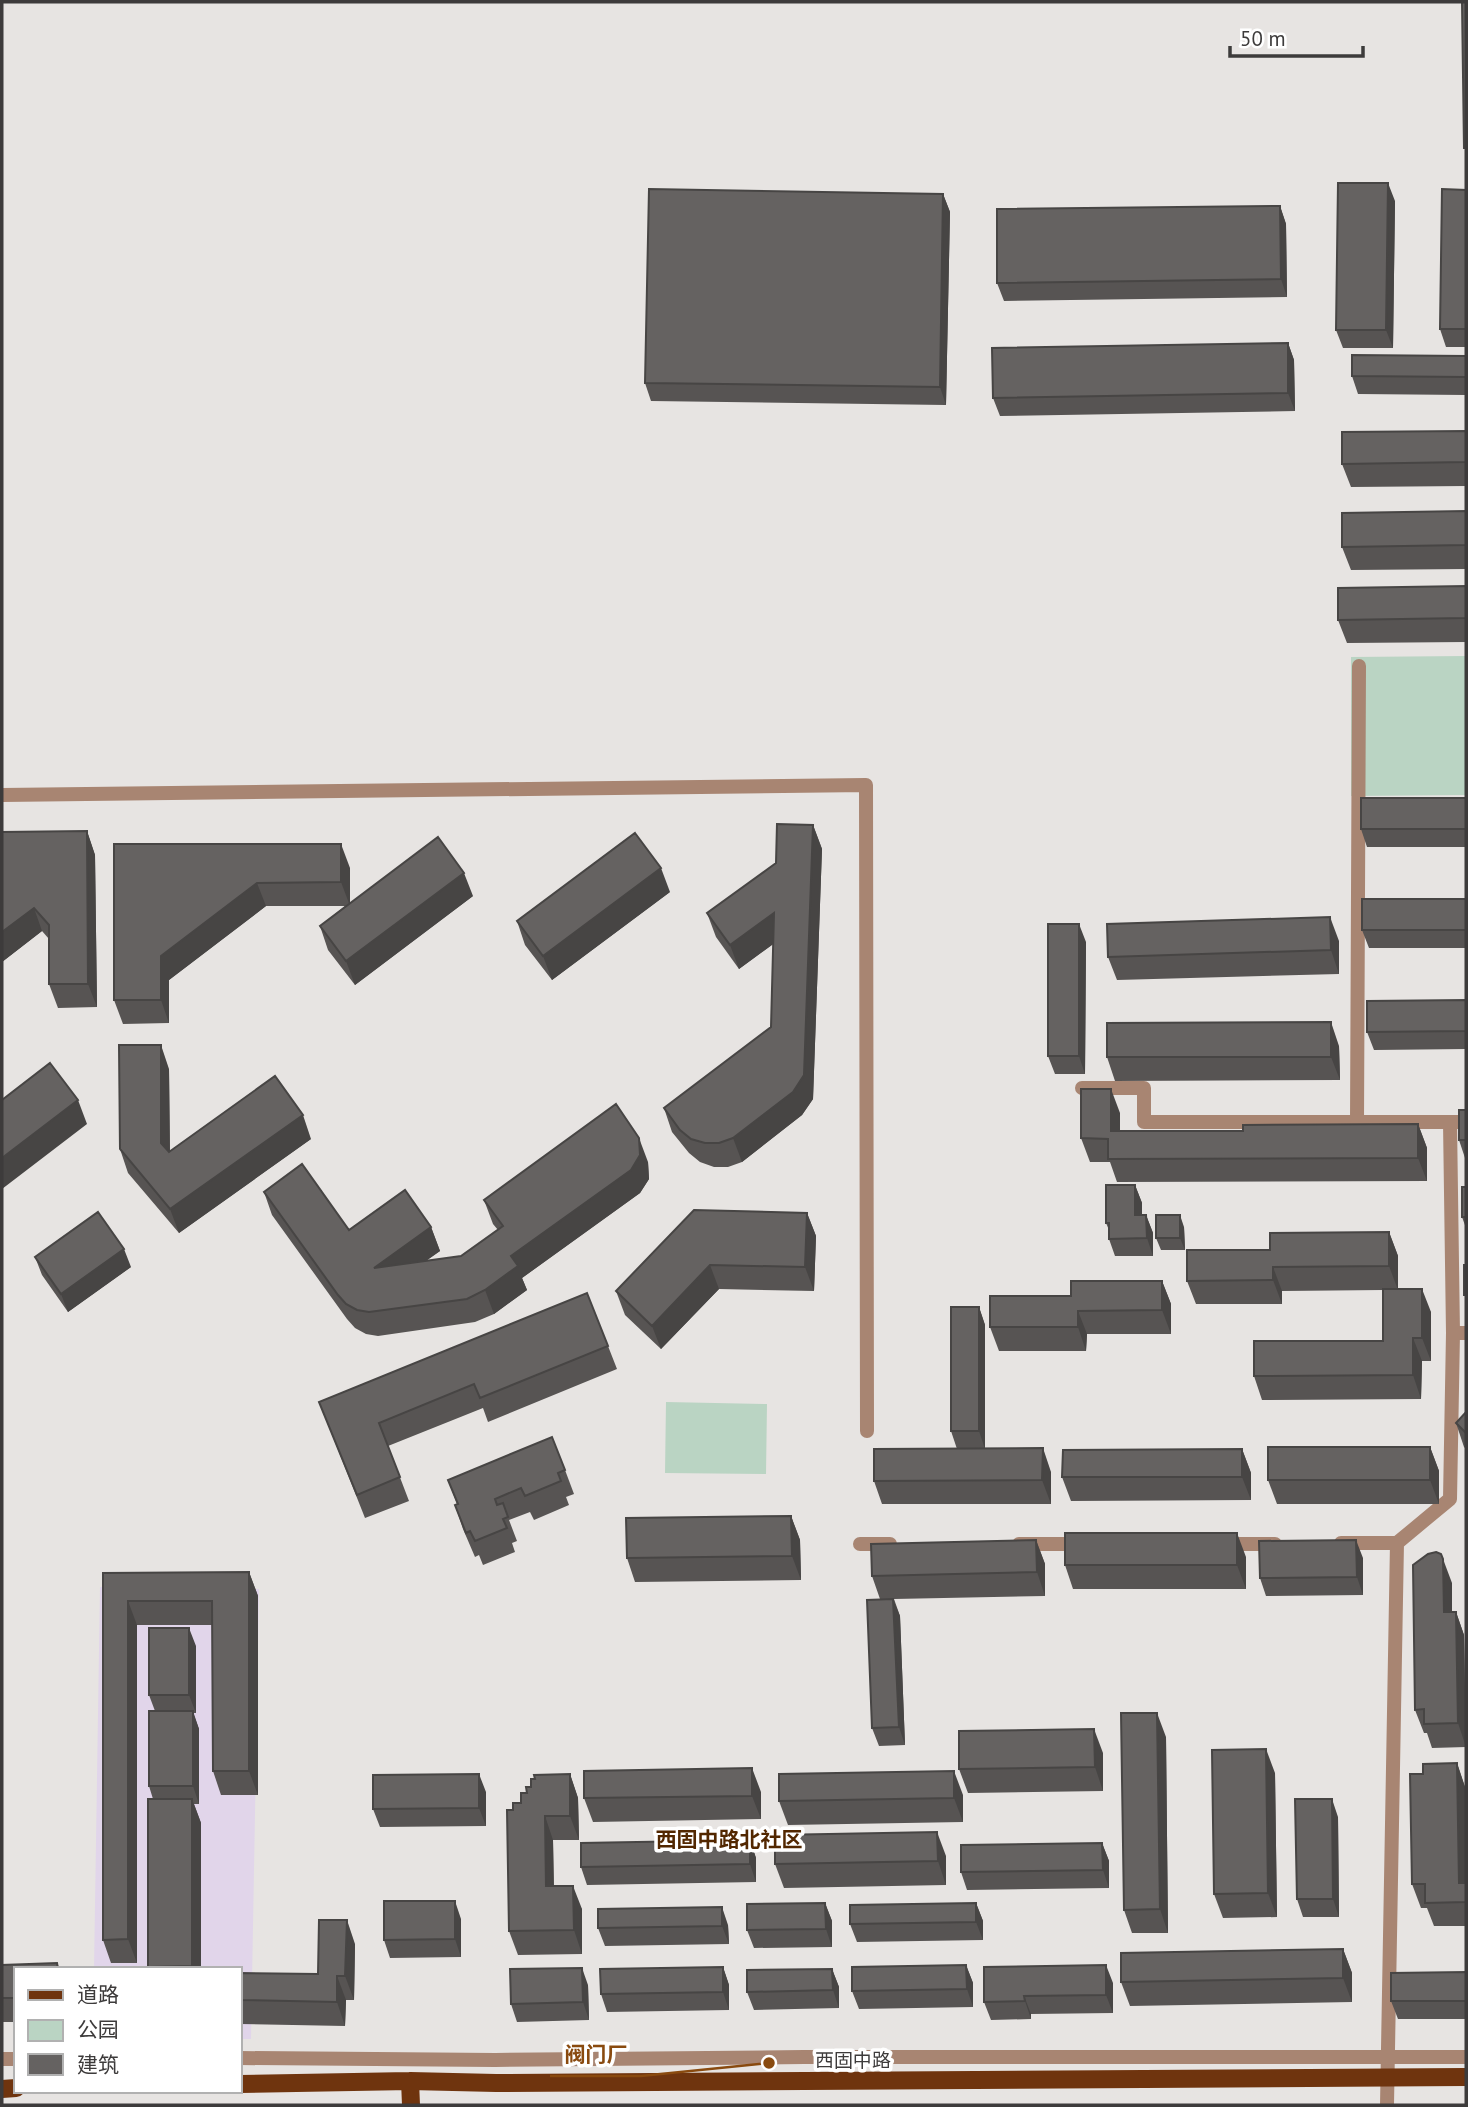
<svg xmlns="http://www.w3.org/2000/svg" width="1468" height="2107" viewBox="0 0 1468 2107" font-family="'PT Sans','Noto Sans SC',sans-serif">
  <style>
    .commercial { fill: #e1d5ea }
    .green { fill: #bad4c3 }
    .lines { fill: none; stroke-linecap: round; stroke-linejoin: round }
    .minor { stroke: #a88572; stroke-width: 14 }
    .primary { stroke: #6f340e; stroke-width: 18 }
    .wall { fill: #575453 }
    .shaded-wall { fill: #474544 }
    .building { fill: #656261; stroke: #474544; stroke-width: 2 }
    .labels { text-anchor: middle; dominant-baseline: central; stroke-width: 7; stroke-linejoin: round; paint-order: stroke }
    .street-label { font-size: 19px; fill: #3d3b3b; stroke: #fff }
    .neighbourhood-label { font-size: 21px; font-weight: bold; fill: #522700; stroke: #fff }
    .leader { fill: none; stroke: #894a0f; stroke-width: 2.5 }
    .callout-dot { fill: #894a0f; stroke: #fff; stroke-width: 2.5 }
    .callout-label { font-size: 21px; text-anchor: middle; font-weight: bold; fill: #894a0f; stroke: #fff; stroke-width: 7; stroke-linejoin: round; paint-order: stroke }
  </style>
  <rect width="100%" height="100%" fill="#e7e4e2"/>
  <path class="commercial" d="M100,1587L259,1589L251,2039H240V1969H94Z"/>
  <path class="green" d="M1466,656V795L1351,796V657Z
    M666,1402L767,1404L766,1474L665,1473Z"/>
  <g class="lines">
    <path class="minor" d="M2,795L866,785L867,1431
      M1082,1088H1144V1122H1466
      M1357,1122L1359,666
      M1450,1122L1453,1333H1466
      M1341,1543H1397L1387,2105
      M1397,1543L1450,1499L1453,1333
      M860,1544H890
      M1019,1544H1083
      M1222,1544H1275
      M240,2058L495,2060L804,2057H1466
      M2,2059H16"/>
    <path class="primary" d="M410,2081L411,2105
      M240,2084L410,2081L496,2083L1466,2077
      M2,2089L16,2088"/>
  </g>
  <path class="wall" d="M1466,190V347H1446L1440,329Z
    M943,194L950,212L946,405L651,401L645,383Z
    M1395,201L1393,348H1343L1336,330Z
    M1280,206L1286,224L1287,297L1004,301L997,283Z
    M1288,343L1294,360L1295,411L1000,416L993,398Z
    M1466,356V395L1358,394L1352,376Z
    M1466,431V486L1351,487L1342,464Z
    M1466,511V569L1351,570L1342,547Z
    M1466,586V642L1347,643L1338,620Z
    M1466,798V847H1367L1361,829Z
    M813,825L822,849L813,1099L802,1115L742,1162L728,1167H714L700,1162L689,1153L672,1132L664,1108L771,1027L773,944L739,969L716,937L707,913L776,863Z
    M87,831L95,855L97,1007L58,1008L49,984V939L42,931L2,962V832Z
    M114,844L350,868V903L473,896L355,985L328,950L320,926L345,906H266L169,980V1023L123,1024L114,1000Z
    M670,892L552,980L525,945L517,921Z
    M1466,899V948H1369L1362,930Z
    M1339,941V974L1117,980L1108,957Z
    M1086,942L1085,1074H1055L1048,1056Z
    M1466,1000V1049L1374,1050L1367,1032Z
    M1339,1046L1340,1080L1115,1081L1107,1057Z
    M169,1069L170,1151L311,1139L179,1233L128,1173L120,1149Z
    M1466,1110V1161L1459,1140Z
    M1120,1113V1131H1243L1418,1124L1427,1148V1181L1117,1182L1110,1162H1090L1081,1138Z
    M648,1162L649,1179L640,1193L522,1278L527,1290L494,1314L475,1322L378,1336L366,1334L355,1328L347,1319L272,1215L264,1192L349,1230L431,1227L440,1251L425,1261L461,1256L498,1230L493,1224L484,1200Z
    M1135,1185L1142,1203V1215H1146L1153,1233V1256H1115L1109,1239V1230L1106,1223Z
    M1466,1187V1228L1462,1217Z
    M807,1213L816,1236L814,1291L719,1289L661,1349L625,1315L616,1291Z
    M1184,1227L1185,1250H1161L1156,1238Z
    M1389,1232L1398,1256V1289L1431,1312V1361H1422L1421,1399L1262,1400L1254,1376L1383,1341V1290L1282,1291V1304H1196L1187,1281L1270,1250Z
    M35,1257L131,1267L68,1312L42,1275Z
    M1162,1281L1171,1304V1334H1087L1086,1351H999L990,1327L1071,1296Z
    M979,1307L985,1325V1448L1051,1472V1504H882L874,1481L957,1449L951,1431Z
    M608,1346L617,1369L488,1422L483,1408L388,1446L409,1501L365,1518L319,1402Z
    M1466,1412V1449L1464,1447L1456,1423Z
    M1430,1447L1439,1471V1504H1277L1268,1480Z
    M1242,1449L1251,1473V1500L1071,1501L1062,1477Z
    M565,1470L574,1494L566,1497L569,1505L534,1520L530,1512L509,1520L517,1541L512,1543L515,1552L483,1565L479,1555L475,1557L463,1529L455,1505L457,1504L448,1480Z
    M791,1516L800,1540L801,1580L635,1582L627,1558Z
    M1036,1540L1045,1564V1596L894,1599L900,1616L905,1745L879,1746L872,1728L880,1599L872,1576Z
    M1246,1557V1589H1073L1065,1565Z
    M1363,1558V1595L1266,1596L1260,1578Z
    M249,1572L258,1596V1795H221L213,1771V1625H137V1963H111L103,1940V1573Z
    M1452,1583V1612H1456L1464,1635L1466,1747L1432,1748L1427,1733H1424L1415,1710Z
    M196,1646V1713H193L199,1729V1804H194L201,1823V1969H149L153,1799L149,1786L155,1711L149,1695Z
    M1166,1737L1168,1933H1132L1124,1910Z
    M1103,1753V1791L968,1793L959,1769Z
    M1457,1763L1465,1787L1466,1926H1434L1427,1908H1421L1412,1884L1423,1774Z
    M1275,1773L1277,1917L1223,1918L1214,1894Z
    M570,1774L578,1798L579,1840H553L554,1886L582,1909V1954L518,1955L509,1931L513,1810L521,1803L527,1793Z
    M486,1792V1826L380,1827L373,1809Z
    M761,1792V1819L593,1822L584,1798Z
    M963,1795V1822L788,1825L779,1801Z
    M1338,1817L1339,1917H1303L1297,1899Z
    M750,1840L756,1858V1882L587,1885L581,1867Z
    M1102,1843L1109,1861V1888L967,1890L961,1872Z
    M946,1856V1885L784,1888L775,1864Z
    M825,1903L832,1921V1947L754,1948L747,1930Z
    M976,1903L983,1921V1940L857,1942L850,1924Z
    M461,1919V1957L390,1958L384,1940Z
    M728,1925L729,1944L605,1946L598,1928Z
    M355,1944L354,2000H346L345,2026L240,2024V1973L318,1974Z
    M1343,1949L1352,1973V2002L1130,2006L1121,1982Z
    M57,1963L60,1969H16V2022H2V1965Z
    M966,1965L973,1983V2007L859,2009L852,1991Z
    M723,1967L729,1985V2010L607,2012L601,1994Z
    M832,1969L839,1987V2008L754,2010L747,1992Z
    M1466,1972V2019H1398L1391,2001Z
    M1113,1983V2013L1031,2014V2019L991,2020L984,2002Z
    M588,1985L589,2020L517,2022L511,2004Z"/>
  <path class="shaded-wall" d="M1388,183L1395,201L1393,348L1386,330Z
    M943,194L950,212L946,405L940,387Z
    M1280,206L1286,224L1287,297L1281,279Z
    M1288,343L1294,360L1295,411L1288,393Z
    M813,825L822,849L813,1099L802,1115L742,1162L733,1138L793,1092Z
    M87,831L95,855L97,1007L88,984Z
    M341,844L350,868V906L341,882Z
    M661,868L670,892L552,980L543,956Z
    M464,873L473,896L355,985L346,961Z
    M257,883L266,906L169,980V1023L161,1000V956Z
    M34,908L42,931L2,962V932Z
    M774,913L783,937L739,969L730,945Z
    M1330,917L1339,941V974L1331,950Z
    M1079,924L1086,942L1085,1074L1079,1056Z
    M1331,1022L1339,1046L1340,1080L1331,1057Z
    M161,1045L169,1069L170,1167L161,1143Z
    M1111,1089L1120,1113V1155L1111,1131Z
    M78,1100L87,1124L2,1189V1158Z
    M303,1115L311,1139L179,1233L170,1209Z
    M1418,1124L1427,1148V1181L1418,1158Z
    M639,1138L648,1162L649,1179L640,1193L522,1278L527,1290L494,1314L485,1290L511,1256Z
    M1135,1185L1142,1203V1233L1135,1215Z
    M807,1213L816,1236L814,1291L805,1267Z
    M1146,1215L1153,1233V1256L1147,1238Z
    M1180,1215L1184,1227L1185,1250L1180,1238Z
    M431,1227L440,1251L383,1292L374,1268Z
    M1389,1232L1398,1256V1290L1389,1266Z
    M124,1249L131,1267L68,1312L61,1294Z
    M710,1265L719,1289L661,1349L652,1326Z
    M1273,1267L1282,1291V1304L1273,1280Z
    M1162,1281L1171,1304V1334L1162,1310Z
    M1422,1289L1431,1312V1361L1422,1338Z
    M979,1307L985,1325V1449L979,1431Z
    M1078,1311L1087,1334L1086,1351L1078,1327Z
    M1413,1338L1422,1361L1421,1399L1413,1375Z
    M1430,1447L1439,1471V1504L1430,1480Z
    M1043,1448L1051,1472V1504L1042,1480Z
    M1242,1449L1251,1473V1500L1242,1477Z
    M791,1516L800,1540L801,1580L792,1556Z
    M1237,1533L1246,1557V1589L1237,1565Z
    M1036,1540L1045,1564V1596L1037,1572Z
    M1356,1540L1363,1558V1595L1357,1577Z
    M1443,1559L1452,1583V1636L1444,1612Z
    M249,1572L258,1596V1795L249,1771Z
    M893,1599L900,1616L905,1745L899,1727Z
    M128,1601L137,1625V1963L128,1939Z
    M1456,1612L1464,1635L1466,1747L1458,1723Z
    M189,1628L196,1646V1713L189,1695Z
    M193,1711L199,1729V1804L193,1786Z
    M1157,1713L1166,1737L1168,1933L1160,1909Z
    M1094,1729L1103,1753V1791L1095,1767Z
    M1266,1749L1275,1773L1277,1917L1268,1893Z
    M1457,1763L1465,1787L1466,1902L1459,1883Z
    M752,1768L761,1792V1819L752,1796Z
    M954,1771L963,1795V1822L954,1798Z
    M479,1774L486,1792V1826L479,1808Z
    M570,1774L578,1798L579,1840L570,1816Z
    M192,1799L201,1823V1969H193L192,1966Z
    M1332,1799L1338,1817L1339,1917L1333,1899Z
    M545,1816L553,1840L554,1910L546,1886Z
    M937,1832L946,1856V1885L938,1861Z
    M750,1840L756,1858V1882L750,1864Z
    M1102,1843L1109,1861V1888L1103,1870Z
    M573,1886L582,1909V1954L574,1930Z
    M455,1901L461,1919V1957L455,1939Z
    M825,1903L832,1921V1947L826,1929Z
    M976,1903L983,1921V1940L976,1922Z
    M722,1907L728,1925L729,1944L722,1926Z
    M347,1920L355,1944L354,2000L345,1976Z
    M1343,1949L1352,1973V2002L1343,1978Z
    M966,1965L973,1983V2007L967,1989Z
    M1106,1965L1113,1983V2013L1106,1995Z
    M723,1967L729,1985V2010L723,1992Z
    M582,1968L588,1985L589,2020L583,2002Z
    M832,1969L839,1987V2008L833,1990Z
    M337,1976L346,2000L345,2026L337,2002Z
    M1024,1996L1031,2014V2019L1025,2001Z"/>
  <path class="building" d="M1462,2H1466V148H1464Z
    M1338,183H1388L1386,330H1336Z
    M649,189L943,194L940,387L645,383Z
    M1442,189L1466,190V329H1440Z
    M1280,206L1281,279L997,283V209Z
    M1288,343V393L993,398L992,348Z
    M1352,355L1466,356V377L1352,376Z
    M1466,431V462L1342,464V432Z
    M1466,511V545L1342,547V513Z
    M1466,586V618L1338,620V588Z
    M1361,798H1466V829H1361Z
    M777,824L813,825L804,1075L793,1092L733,1138L719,1143H705L691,1139L680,1130L664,1108L771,1027L774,913L730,945L707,913L776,863Z
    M87,831L88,984H49V925L34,908L2,932V832Z
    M635,833L661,868L543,956L517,921Z
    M438,837L464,873L346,961L320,926Z
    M114,844H341V882L257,883L161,956V1000H114Z
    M1362,899H1466V930H1362Z
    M1330,917L1331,950L1108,957L1107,924Z
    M1048,924H1079V1056H1048Z
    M1466,1000V1031L1367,1032V1001Z
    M1331,1022V1057H1107V1023Z
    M119,1045H161V1143L169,1152L275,1076L303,1115L170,1209L120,1149Z
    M50,1063L78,1100L2,1158V1100Z
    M1081,1089H1111V1131H1243V1125L1418,1124V1158L1108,1159V1139L1081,1138Z
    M616,1104L639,1138L640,1155L631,1170L511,1256L518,1266L485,1290L467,1299L369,1312L357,1310L346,1304L338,1295L264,1192L302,1164L349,1230L405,1190L431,1227L374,1268L461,1256L503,1226L484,1200Z
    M1459,1110H1466V1140H1459Z
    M1106,1185H1135V1215H1146L1147,1238L1109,1239V1223H1106Z
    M1462,1187H1466V1217H1462Z
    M694,1210L807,1213L805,1267L710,1265L652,1326L616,1291Z
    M98,1212L124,1249L61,1294L35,1257Z
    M1156,1215H1180V1238H1156Z
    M1389,1232V1266L1273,1267V1280L1187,1281V1250H1270V1233Z
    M1464,1265H1466V1295H1464Z
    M1071,1281H1162V1310L1078,1311V1327H990V1296H1071Z
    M1383,1289H1422V1338H1413V1375L1254,1376V1341H1383Z
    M587,1293L608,1346L480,1398L474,1384L379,1423L400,1477L357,1495L319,1402Z
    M951,1307H979V1431H951Z
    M1466,1412V1433L1456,1423Z
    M552,1437L565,1470L558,1473L561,1481L525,1496L521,1488L495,1499L497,1505L503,1503L508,1517L503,1519L507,1528L475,1541L470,1531L466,1533L455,1505L458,1504L448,1480Z
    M1268,1447H1430V1480H1268Z
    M1043,1448L1042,1480L874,1481V1449Z
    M1242,1449V1477H1062L1063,1450Z
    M791,1516L792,1556L627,1558L626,1518Z
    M1065,1533H1237V1565H1065Z
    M1036,1540L1037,1572L872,1576L871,1544Z
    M1356,1540L1357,1577L1260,1578L1259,1541Z
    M1436,1552L1441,1554L1443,1559L1444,1612H1456L1458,1723L1424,1724V1709L1415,1710L1413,1565L1428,1554Z
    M249,1572V1771H213L212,1601H128V1939L103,1940V1573Z
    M893,1599L899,1727L872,1728L867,1600Z
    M149,1628H189V1695H149Z
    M149,1711H193V1786H149Z
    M1121,1713H1157L1160,1909L1124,1910Z
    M1094,1729L1095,1767L959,1769V1731Z
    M1266,1749L1268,1893L1214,1894L1212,1750Z
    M1457,1763L1459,1883H1466V1902L1425,1903V1884H1412L1410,1774H1423V1764Z
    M752,1768V1796L584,1798V1771Z
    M954,1771V1798L779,1801V1774Z
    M479,1774V1808L373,1809V1775Z
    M570,1774V1816H545L546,1886H573L574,1930L509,1931L507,1810H513V1803H521V1793H527L526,1787H531V1779H535L534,1775Z
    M148,1799H192V1966L148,1967Z
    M1295,1799H1332L1333,1899H1297Z
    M937,1832L938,1861L775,1864V1835Z
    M750,1840V1864L581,1867V1843Z
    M1102,1843L1103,1870L961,1872V1845Z
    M384,1901H455V1939L384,1940Z
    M825,1903L826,1929L747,1930V1904Z
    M976,1903V1922L850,1924V1905Z
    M722,1907V1926L598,1928V1909Z
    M319,1920H347L345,1976H337V2002L240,2000V1973L318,1974Z
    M1343,1949V1978L1121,1982V1953Z
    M57,1963L58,1969H16V1998H2V1965Z
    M966,1965L967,1989L852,1991V1967Z
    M1106,1965V1995L1024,1996L1025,2001L984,2002V1967Z
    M723,1967V1992L601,1994L600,1969Z
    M582,1968L583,2002L511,2004L510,1969Z
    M832,1969L833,1990L747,1992V1970Z
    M1466,1972V2001H1391V1973Z"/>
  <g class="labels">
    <g class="street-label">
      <text x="853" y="2060">西固中路</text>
    </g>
    <g class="neighbourhood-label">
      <text x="729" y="1839">西固中路北社区</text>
    </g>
  </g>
  <path class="leader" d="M769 2063L641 2076H550"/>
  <circle class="callout-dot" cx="769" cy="2063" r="7"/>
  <g class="callout-label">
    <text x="596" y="2062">阀门厂</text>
  </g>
  <rect width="1468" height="2107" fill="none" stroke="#3d3b3b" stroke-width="7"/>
  <rect x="14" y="1967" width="228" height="126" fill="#ffffff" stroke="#b1b1b1" stroke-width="2"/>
  <rect x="28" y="1990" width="35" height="10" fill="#6f340e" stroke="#b1b1b1" stroke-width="2"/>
  <text x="77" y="2002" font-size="21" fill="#3d3b3b">道路</text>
  <rect x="28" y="2020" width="35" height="21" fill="#bad4c3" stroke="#b1b1b1" stroke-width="2"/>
  <text x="77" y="2037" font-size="21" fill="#3d3b3b">公园</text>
  <rect x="28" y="2054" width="35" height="21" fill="#656261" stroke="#b1b1b1" stroke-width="2"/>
  <text x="77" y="2072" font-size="21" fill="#3d3b3b">建筑</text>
  <path d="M1230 46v10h133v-10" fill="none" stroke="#3d3b3b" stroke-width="3.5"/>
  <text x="1240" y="46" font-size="21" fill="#3d3b3b" stroke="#ffffff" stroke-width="5" paint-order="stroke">50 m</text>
</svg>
